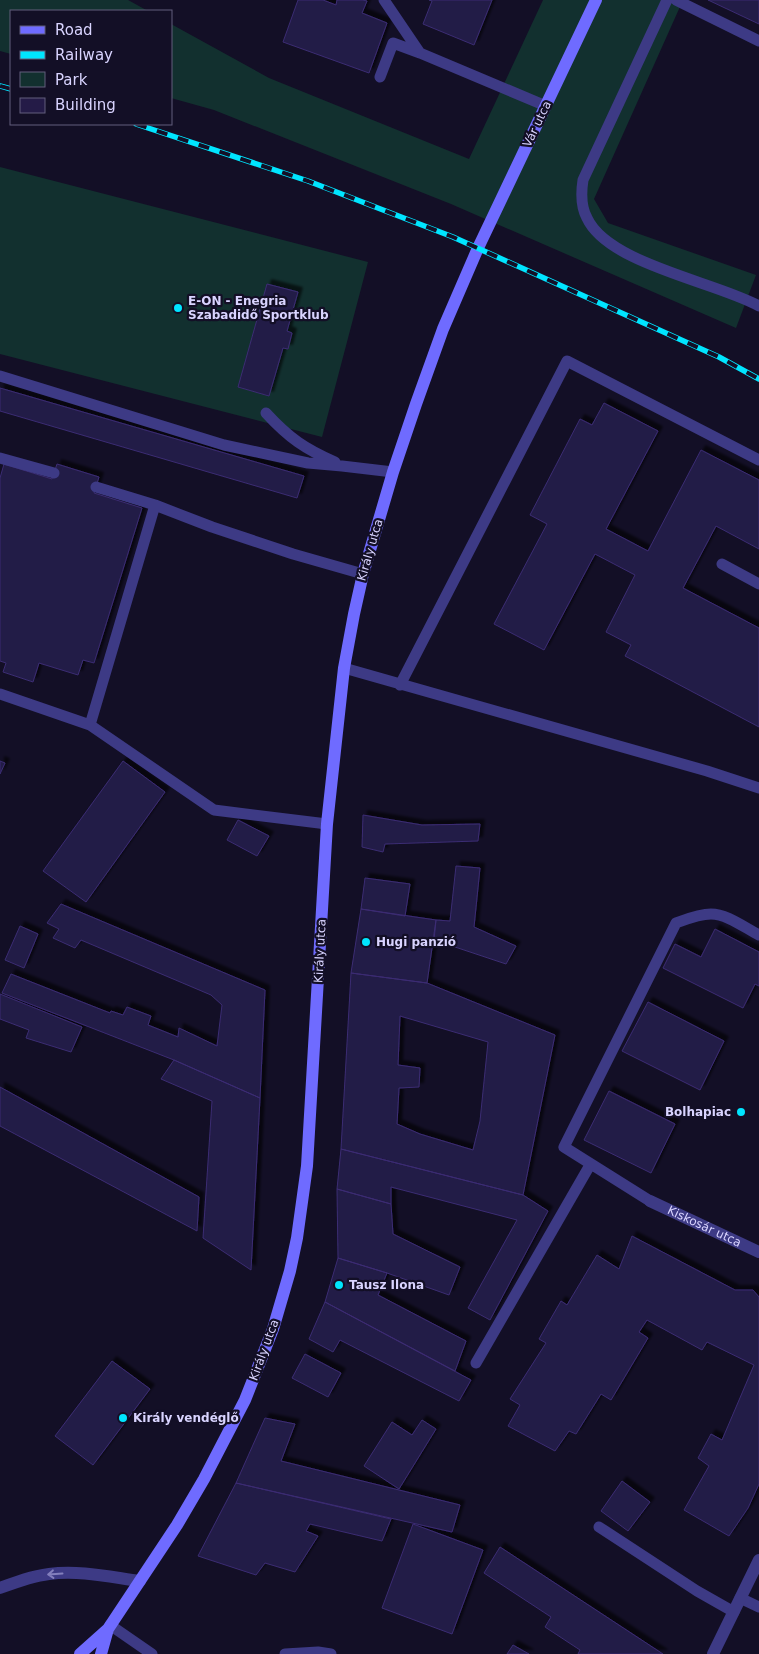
<svg xmlns="http://www.w3.org/2000/svg" width="759" height="1654" viewBox="0 0 759 1654" font-family="'DejaVu Sans',sans-serif">
  <style>
    .green { fill: #12302f }
    .building { fill: #241b47; stroke: #3b2d73; fill-rule: evenodd; filter: url(#shadow) }
    .lines { fill: none; stroke-linecap: round; stroke-linejoin: round }
    .lane { stroke: #3d3a85; stroke-width: 11 }
    .street { stroke: #3d3a85; stroke-width: 12 }
    .secondary { stroke: #6f6bff; stroke-width: 12 }
    .rail-casing { stroke: #00e5ff; stroke-width: 5.5 }
    .rail { stroke: #130f26; stroke-width: 4; stroke-dasharray: 11; stroke-linecap: butt }
    .oneway { stroke: #837fbc }
    .poi-dot { fill: #00e5ff; stroke: #130f26; stroke-width: 2 }
    .labels { text-anchor: middle; dominant-baseline: central; stroke-width: 4.5; stroke-linejoin: round; paint-order: stroke }
    .street-label { font-size: 12px; fill: #d9d4ff; stroke: #130f26 }
    .poi-label { font-size: 12px; font-weight: bold; fill: #d9d4ff; stroke: #130f26; text-anchor: start }
  </style>
  <defs>
    <filter id="shadow"><feDropShadow dx="4.5" dy="-4.5" stdDeviation="1" flood-color="#0009"/></filter>
  </defs>
  <rect width="100%" height="100%" fill="#130f26"/>
  <path class="green" d="M0,0H128L148,11H11V54L0,51Z
    M543,0H683L594,199L608,223L756,275L736,328L451,204L214,110L171,98V24L269,78L469,159Z
    M0,167L368,262L322,437L0,354Z"/>
  <path class="building" d="M298,0H323L336,5L337,0H363L367,1L362,13L387,23L369,73L283,42Z
    M429,0H492L474,45L423,24L432,1Z
    M708,0H759V24Z
    M267,284L298,292L287,331L292,333L288,349L283,348L269,396L238,387Z
    M0,388L304,476L297,498L0,411Z
    M604,403L658,431L606,529L648,551L701,450L759,480V549L716,526L683,588L759,628V727L625,656L631,645L606,632L635,575L595,554L544,650L494,624L547,524L530,515L580,419L592,425Z
    M4,464L52,479L57,464L99,477L94,493L142,508L94,663L83,660L78,675L39,663L33,682L3,672L6,663L0,661V478Z
    M0,761L5,763L0,774Z
    M123,761L165,792L86,902L43,871Z
    M363,815L422,825L480,824L478,841L385,844L383,852L362,847Z
    M238,820L269,836L257,856L227,840Z
    M456,866L480,868L474,927L516,946L506,964L434,940L436,920L450,921Z
    M365,878L410,884L405,916L361,909Z
    M61,904L265,990L260,1098L174,1060L2,993L11,974L110,1013L111,1011L123,1015L127,1007L151,1016L148,1025L178,1037L179,1028L217,1046L222,1005L211,995L81,940L75,948L53,938L59,929L47,923Z
    M361,909L436,920L427,983L351,973Z
    M20,926L38,934L24,968L5,960Z
    M715,929L759,952V986L755,984L743,1008L663,968L675,944L701,957Z
    M351,973L427,983L555,1035L523,1195L341,1149ZM400,1016L488,1042L480,1121L473,1150L420,1134L397,1124L399,1088L419,1087L420,1068L398,1065Z
    M0,994L82,1027L71,1052L26,1038L29,1030L0,1019Z
    M648,1002L724,1041L700,1090L622,1051Z
    M174,1060L260,1098L251,1270L203,1238L212,1101L161,1079Z
    M0,1087L199,1197L197,1231L0,1126Z
    M609,1091L675,1124L651,1173L584,1140Z
    M341,1149L523,1195L548,1211L490,1320L468,1308L517,1220L391,1187V1204L337,1189Z
    M337,1189L391,1204L393,1234L460,1267L449,1295L387,1273L338,1258Z
    M632,1236L735,1290H753L759,1297V1484L748,1508L729,1536L684,1510L709,1466L698,1458L711,1434L722,1440L754,1365L707,1342L702,1350L647,1320L639,1332L648,1338L611,1400L601,1394L576,1434L569,1431L555,1451L508,1426L520,1405L510,1399L546,1343L539,1339L561,1301L567,1305L597,1255L619,1269Z
    M338,1258L387,1273L378,1295L466,1341L455,1371L325,1302Z
    M325,1302L471,1380L459,1401L340,1340L333,1352L309,1339Z
    M305,1354L341,1373L328,1397L292,1378Z
    M112,1361L150,1389L93,1465L55,1436Z
    M265,1418L295,1424L281,1461L460,1505L452,1532L236,1483Z
    M422,1420L436,1429L399,1489L364,1466L392,1422L412,1435Z
    M622,1481L650,1502L628,1531L601,1511Z
    M236,1483L391,1519L382,1541L310,1524L306,1531L318,1536L295,1572L265,1563L256,1575L198,1556Z
    M413,1524L483,1550L452,1634L382,1608Z
    M500,1547L663,1654H578L580,1650L545,1627L551,1617L484,1573Z
    M513,1645L529,1654H507Z"/>
  <g class="lines">
    <path class="lane" d="M384,0L420,53L546,106
      M667,0L583,180C581,193 581,207 587,218C608,264 716,282 759,306
      M676,0L759,41
      M380,77L393,43L420,53
      M0,376L224,445L308,463L342,466L393,472
      M266,413C289,438 305,449 335,462
      M0,458L54,473
      M96,487L155,505L212,527L293,554L363,574
      M722,564L759,584
      M344,668L707,771L759,788
      M400,685L567,361L759,460
      M0,694L90,725L214,810L327,824
      M90,725L155,505
      M650,1201L564,1147L676,923C687,919 699,914 711,914C727,914 745,928 759,935
      M476,1363L590,1165
      M599,1527L697,1591L734,1612
      M740,1598L759,1607
      M110,1625L152,1654
      M285,1654L318,1652L331,1654"/>
    <g class="street">
      <path id="s1" d="M650,1201L759,1252"/>
      <path d="M0,1588C16,1582 32,1576 49,1574C79,1570 110,1577 140,1581"/>
      <path d="M713,1654L759,1560"/>
    </g>
    <path class="secondary" d="M80,1654L108,1629L177,1525L204,1479L245,1400L273,1329L290,1271L297,1238L307,1166L327,824L344,668L354,614L363,574L393,472L416,404L443,329L478,248L596,0
      M101,1654L108,1629"/>
    <g class="rail-casing">
      <path id="rail" d="M0,86L11,89
        M136,124L308,181L453,237L719,357L759,379"/>
    </g>
    <use href="#rail" class="rail"/>
  </g>
  <defs><path id="oneway-shaft" d="M-6 0H5M1.5-3L5.5 0L1.5 3" fill="none" stroke-width="1.6" stroke-linecap="round" stroke-linejoin="round" transform="scale(1.25)"/></defs>
  <use class="oneway" href="#oneway-shaft" transform="translate(55 1574) rotate(176)"/>
  <g class="poi-dot">
    <circle cx="178" cy="308" r="5"/>
    <circle cx="366" cy="942" r="5"/>
    <circle cx="741" cy="1112" r="5"/>
    <circle cx="339" cy="1285" r="5"/>
    <circle cx="123" cy="1418" r="5"/>
  </g>
  <g class="labels">
    <g class="street-label">
      <text transform="translate(537 124) rotate(-64)">Vár utca</text>
      <text transform="translate(370 550) rotate(-74)">Király utca</text>
      <text transform="translate(320 951) rotate(-87)">Király utca</text>
      <text stroke="none"><textPath href="#s1" startOffset="60">Kiskosár utca</textPath></text>
      <text transform="translate(264 1350) rotate(-70)">Király utca</text>
    </g>
    <g class="poi-label">
      <text x="188" y="301">E-ON - Enegria<tspan x="188" dy="14">Szabadidő Sportklub</tspan></text>
      <text x="376" y="942">Hugi panzió</text>
      <text x="731" y="1112" text-anchor="end">Bolhapiac</text>
      <text x="349" y="1285">Tausz Ilona</text>
      <text x="133" y="1418">Király vendéglő</text>
    </g>
  </g>
  <rect x="10" y="10" width="162" height="115" fill="#130f26" stroke="#625e7d"/>
  <rect x="20" y="26" width="25" height="8" fill="#6f6bff" stroke="#625e7d"/>
  <text x="55" y="35" font-size="15" fill="#d9d4ff">Road</text>
  <rect x="20" y="51" width="25" height="8" fill="#00e5ff" stroke="#625e7d"/>
  <text x="55" y="60" font-size="15" fill="#d9d4ff">Railway</text>
  <rect x="20" y="72" width="25" height="15" fill="#12302f" stroke="#625e7d"/>
  <text x="55" y="85" font-size="15" fill="#d9d4ff">Park</text>
  <rect x="20" y="98" width="25" height="15" fill="#241b47" stroke="#625e7d"/>
  <text x="55" y="110" font-size="15" fill="#d9d4ff">Building</text>
</svg>
